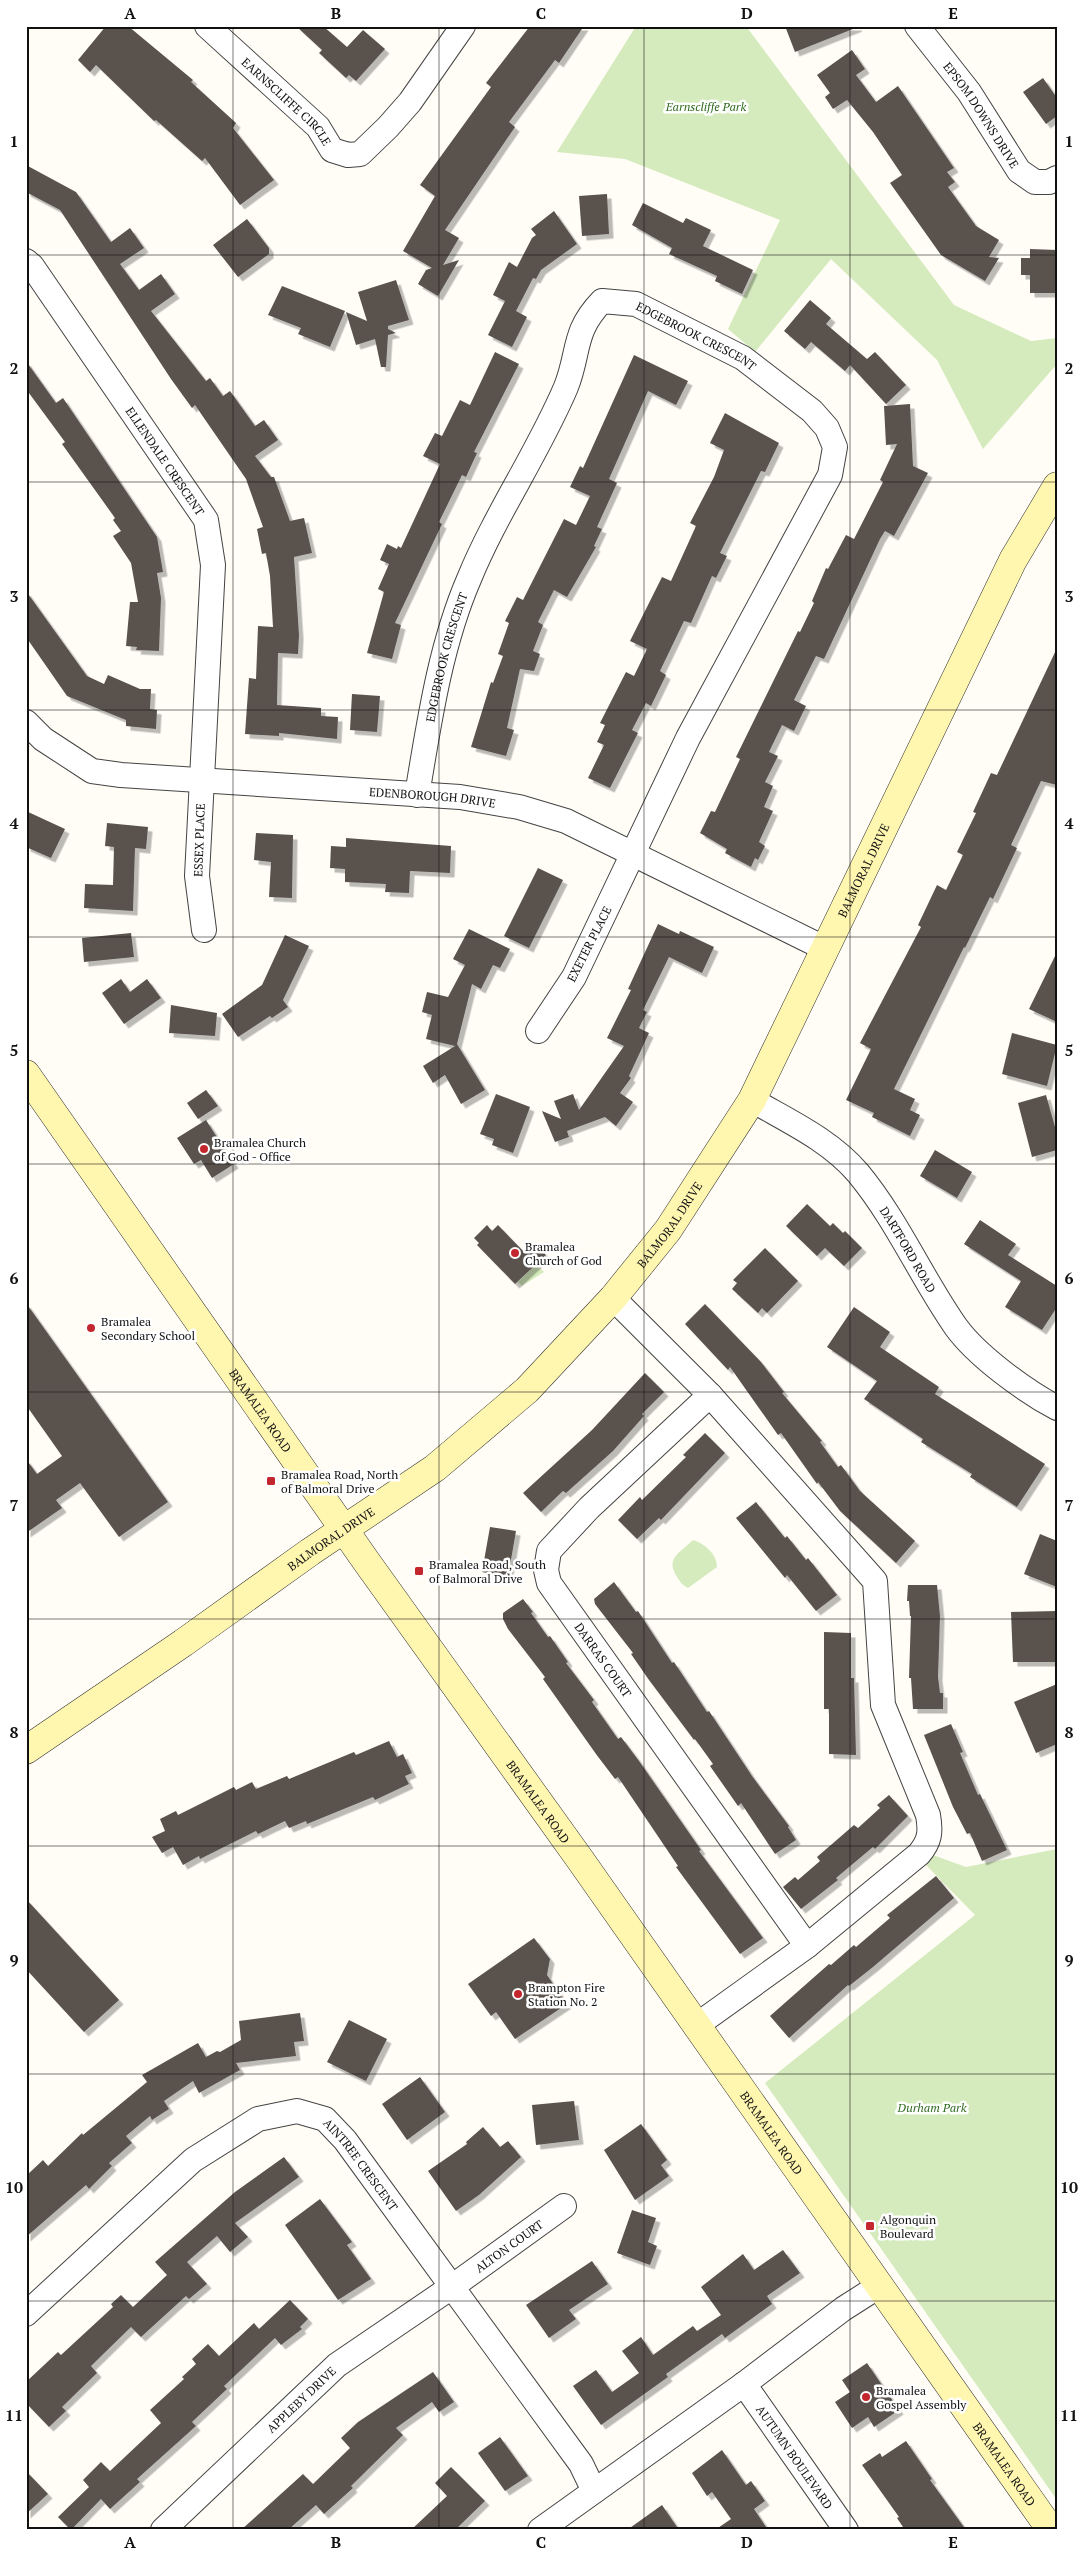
<svg xmlns="http://www.w3.org/2000/svg" width="1083" height="2556" viewBox="0 0 1083 2556" font-family="'PT Serif',serif">
  <style>
    .green { fill: #d5ebbd }
    .building { fill: #5a524d; filter: url(#shadow) }
    .lines { fill: none; stroke-linecap: round; stroke-linejoin: round }
    .street-casing { stroke: #444; stroke-width: 26 }
    .secondary-casing { stroke: #333; stroke-width: 29 }
    .street { stroke: #fff; stroke-width: 24 }
    .secondary { stroke: #fff6b0; stroke-width: 28 }
    .grid { fill: none; stroke: #111; stroke-width: 1; stroke-opacity: 0.55 }
    .poi-dot { fill: #c4262e; stroke: #fff; stroke-width: 2 }
    .labels { text-anchor: middle; dominant-baseline: central; stroke-width: 5; stroke-linejoin: round; paint-order: stroke }
    .street-label { font-size: 12px; fill: #111; stroke: #fff }
    .park-label { font-size: 12px; font-style: italic; fill: #2f6b1f; stroke: #fff }
    .poi-label { font-size: 12px; fill: #111; stroke: #fff; text-anchor: start }
    .neatline { fill: none; stroke: #111; stroke-width: 2 }
    .grid-label { font-size: 16px; text-anchor: middle; font-weight: bold; fill: #111 }
  </style>
  <defs>
    <filter id="shadow"><feDropShadow dx="4.5" dy="4.5" stdDeviation="0" flood-color="#0004"/></filter>
  </defs>
  <rect width="100%" height="100%" fill="#fffdf5"/>
  <path class="green" d="M636,26H746L954,305L1031,341L1057,338V364L983,449L937,360L831,259L755,352L728,329L780,220L625,159L557,152Z
    M536,1264L544,1272L522,1286L518,1282Z
    M693,1540C705,1544 717,1554 717,1567L688,1588C682,1585 681,1583 677,1577C665,1558 679,1554 693,1540Z
    M1057,1849V2500L765,2083L975,1915L926,1865L933,1855L966,1867Z"/>
  <path class="building" d="M106,26H128L193,80L191,82L236,123L233,128L274,180L240,205L205,158L202,161L156,120L154,121L96,65L90,72L78,60Z
    M296,26H323L347,47L363,30L385,49L356,81L349,75L346,78L319,53L322,50Z
    M530,26H584L559,63L555,60L509,122L515,127L445,230L459,238L443,265L459,260L438,296L418,284L426,270L432,268L403,251L435,196L420,185L491,87L486,83Z
    M785,26H857L858,27L795,52Z
    M852,50L865,69L856,75L876,102L898,86L954,168L947,172L955,182L948,187L976,226L999,240L989,257L999,258L985,281L941,255L890,183L902,175L873,132L847,100L833,109L825,97L830,93L817,75Z
    M1043,78L1057,98V116L1046,124L1023,92Z
    M26,165L76,192L111,242L130,228L144,248L120,264L139,290L161,274L175,294L151,311L206,381L210,378L223,396L230,391L255,426L264,420L278,440L255,456L271,477H274L290,521L304,518L312,553L294,557L299,635L298,654L278,653L277,705L321,708V716L338,717L337,739L279,733V736L245,734L249,678L256,679L258,626L273,627L270,576L266,553L262,554L257,529L263,527L246,479L195,405L192,408L171,379L60,210L26,192Z
    M607,194L609,234L582,236L579,196Z
    M643,203L683,223L686,218L711,230L703,246L753,270L742,294L715,281L717,276L669,254L672,248L632,225Z
    M554,211L577,244L541,270L536,279L533,278L516,311L527,317L512,347L488,335L505,301L493,295L509,262L517,267L532,238L536,235L531,229Z
    M247,219L269,248V254L238,277L213,245Z
    M1030,249L1057,250V293H1030V275H1021V258H1030Z
    M396,280L409,320L388,326V329L396,333L388,335L386,367H381L375,339L356,345L346,312L367,321L358,292Z
    M282,286L345,311L330,347L298,334L301,328L268,315Z
    M810,300L831,318L826,324L867,359L875,352L906,385L886,404L850,365L845,371L811,342L805,349L784,331Z
    M495,352L519,364L474,452L477,453L466,477L462,475L439,522L442,524L395,623L401,625L392,659L367,653L384,592L378,589L389,564L380,560L387,544L397,549L398,546L401,548L440,464L423,456L435,433L442,436L460,400L470,405Z
    M634,355L688,381L676,405L648,391L609,479L617,483L597,527L602,529L594,546L596,547L567,597L554,590L538,622L543,625L533,651L540,654L534,671L520,669L507,728L514,730L506,756L471,747L491,682L493,683L503,656L498,654L509,623L505,621L517,597L523,600L530,586L564,519L576,525L590,496L570,487L580,466L583,468Z
    M26,361L56,403L63,398L157,537L163,572L157,573L161,598L159,651L136,650L137,647L126,646L130,602H138L131,563L113,536L121,531L113,520L115,518L62,444L65,442L26,389Z
    M910,404L913,466L928,473L894,536L885,531L880,539L824,659L816,656L794,700L806,706L794,731L782,725L769,752L778,756L765,782L773,786L764,807L773,811L759,842L765,846L758,860L755,858L751,867L725,853L727,849L700,833L711,811L715,812L740,759L736,757L798,631L800,632L814,603L812,601L826,568L828,569L846,535L854,539L883,482L880,480L897,444L886,445L884,406Z
    M725,413L779,443L765,472L761,471L720,553L727,556L716,578L712,576L691,623L684,621L660,671L666,675L651,706L646,703L632,730L638,733L610,788L588,778L604,745L597,742L605,725L600,723L626,672L634,676L647,649L630,641L662,577L671,581L696,526L690,523L714,477L724,450L710,443Z
    M26,591L87,676L104,684L108,675L140,689H151L150,709L157,710L156,729L126,726V720L67,696L26,637Z
    M1057,648V785L1041,781L1011,845L1017,848L993,899L990,897L965,948L964,947L894,1089L915,1099L910,1110L920,1115L910,1136L872,1117L874,1113L846,1100L871,1049L860,1043L921,927L918,925L937,885L946,890L963,855L957,852L976,813L973,812L991,773L997,775Z
    M352,694L380,696L377,732L350,730Z
    M26,811L65,829L51,858L26,847Z
    M107,823L148,827L146,849L135,848L133,911L84,908L85,884L113,885L114,847L105,846Z
    M256,833L293,835L292,898L269,897L271,862L254,860Z
    M346,838L451,846L450,873L410,871L409,893L385,892L386,884L345,882V869L330,868L331,846L346,847Z
    M538,868L563,880L529,948L504,936Z
    M658,924L679,934L680,931L714,947L702,973L669,957L643,1010L647,1012L639,1028L649,1033L629,1076L631,1078L620,1093L633,1102L616,1126L605,1117L567,1131L569,1137L555,1142L542,1111L561,1119L554,1101L573,1094L579,1110L624,1046L607,1038L631,990L628,989Z
    M469,929L510,949L500,968L493,965L481,989L472,984L457,1044L485,1090L461,1104L445,1075L433,1083L423,1066L455,1046L426,1039L432,1015L422,1012L427,992L448,997L465,965L453,959Z
    M131,933L134,957L84,962L82,938Z
    M285,935L309,946L283,1000L288,1007L272,1018L270,1016L238,1037L222,1014L262,985Z
    M1057,952V1022L1029,1009Z
    M121,979L130,992L147,979L161,998L124,1024L102,993Z
    M171,1005L217,1013L215,1036L169,1033Z
    M1012,1033L1057,1045L1047,1086L1002,1074Z
    M206,1090L218,1106L198,1119L187,1103Z
    M496,1094L530,1107L513,1153L492,1145L494,1139L480,1134Z
    M1046,1095L1057,1134V1150L1032,1157L1018,1103Z
    M206,1120L234,1164L212,1178L201,1160L194,1164L177,1138Z
    M935,1150L972,1172L957,1198L920,1176Z
    M807,1204L830,1226L833,1223L843,1233L845,1231L862,1248L844,1266L825,1248L817,1256L786,1226Z
    M980,1220L1016,1244L1008,1255L1057,1286V1307L1042,1330L1005,1307L1021,1281L964,1244Z
    M487,1225L492,1231L498,1225L524,1252L534,1243L546,1255L515,1284L477,1245L479,1243L474,1238Z
    M765,1248L798,1281L767,1313L762,1308L758,1313L732,1289L737,1283L733,1280Z
    M26,1303L168,1502L119,1537L80,1483L56,1500L62,1508L26,1533V1459L37,1474L62,1456L26,1405Z
    M705,1304L761,1362L784,1392L782,1393L822,1441L820,1442L838,1467L841,1465L860,1491L915,1541L896,1563L840,1511L818,1482L817,1484L781,1433L778,1435L730,1367L728,1370L685,1324Z
    M854,1307L890,1332L880,1347L939,1387L935,1394L1045,1464L1017,1507L970,1477L972,1474L921,1442L923,1439L864,1399L877,1381L827,1347Z
    M645,1373L664,1392L642,1414L644,1416L613,1451L566,1493L563,1491L541,1512L523,1493L592,1430Z
    M705,1433L725,1453L661,1520L659,1518L637,1539L618,1520L640,1497L642,1500L686,1457L683,1455Z
    M756,1502L785,1538L787,1536L806,1560L808,1558L837,1595L816,1611L787,1575L785,1578L736,1518Z
    M490,1527L516,1531L508,1577L482,1572Z
    M1040,1534L1057,1541V1587L1024,1574Z
    M614,1582L636,1612L638,1611L672,1663L674,1662L707,1712L709,1711L752,1776L789,1826L788,1827L796,1840L775,1854L741,1803L738,1806L710,1766L713,1764L695,1739L694,1740L649,1680L631,1654L633,1653L595,1604L594,1599Z
    M908,1585H937L940,1616L938,1677L940,1693H943V1709H913L911,1678H909L911,1616H910L909,1601H907Z
    M523,1599L533,1612L531,1613L548,1637L550,1636L568,1662L566,1663L594,1700L592,1702L618,1739L621,1737L639,1761L701,1850L699,1851L763,1938L740,1954L676,1867L678,1866L618,1777L615,1779L596,1754L543,1679L545,1677L508,1629L503,1619V1613Z
    M1057,1611V1662H1013L1011,1612Z
    M824,1632L851,1633V1678H854L856,1755L829,1754V1709H824Z
    M1057,1684V1744L1036,1753L1014,1702Z
    M951,1724L963,1752L960,1753L978,1795L980,1794L1007,1850L982,1861L970,1833L967,1834L953,1807L924,1735Z
    M389,1741L397,1757L403,1754L412,1773L405,1776L409,1784L375,1800L373,1797L307,1824L306,1821L289,1828L285,1821L258,1834L256,1831L200,1859L199,1856L183,1865L173,1847L162,1853L152,1837L165,1831L160,1819L176,1811L178,1815L234,1787L236,1790L252,1782L256,1789L287,1776L289,1779L354,1752L356,1755Z
    M889,1795L908,1816L875,1849L873,1847L836,1878L838,1880L801,1909L783,1887L795,1877L798,1880L820,1861L817,1857L854,1825L858,1828L880,1808L877,1805Z
    M936,1876L954,1898L873,1967L849,1986L848,1985L789,2038L770,2016L829,1964L831,1965L854,1945L856,1947L890,1918L887,1915Z
    M26,1899L119,2000L84,2032L26,1969Z
    M534,1938L550,1959L547,1975L567,2004L515,2039L496,2012L491,2016L468,1984Z
    M300,2013L304,2041L294,2042L296,2056L236,2063L240,2070L199,2093L193,2081L164,2101L169,2109L152,2120L150,2116L126,2136L132,2143L109,2163L112,2166L89,2189L86,2185L26,2237V2176L43,2160L48,2166L82,2133L83,2135L147,2082L142,2075L198,2043L206,2057L217,2051L220,2052L241,2040L239,2021Z
    M349,2020L387,2039L366,2081L327,2062Z
    M420,2077L445,2112L407,2140L382,2104Z
    M574,2101L579,2140L536,2145L532,2105Z
    M641,2124L667,2160L661,2165L669,2176L635,2200L604,2150Z
    M483,2127L500,2147L508,2141L521,2157L479,2195L456,2211L428,2171L467,2144L466,2142Z
    M284,2157L299,2177L235,2223L248,2237L230,2252L217,2236L187,2262L207,2284L189,2299L186,2296L141,2337L131,2327L91,2366L97,2373L62,2407L66,2411L49,2427L26,2403V2382L58,2352L61,2355L113,2307L111,2304L121,2295L133,2307L167,2275L155,2262L235,2192Z
    M320,2199L352,2242L347,2245L371,2279L338,2300L285,2225Z
    M632,2210L656,2218L648,2242L657,2246L650,2265L617,2253Z
    M783,2250L800,2273L767,2296L772,2304L725,2338L722,2334L666,2374L668,2377L601,2425L573,2386L596,2370L612,2392L639,2373L622,2351L641,2337L653,2355L693,2326L697,2331L721,2315L701,2287L743,2254L754,2270Z
    M592,2261L608,2284L569,2310L576,2319L549,2338L526,2305Z
    M290,2300L308,2319L300,2327L302,2329L281,2345L275,2338L224,2386L227,2389L192,2422L196,2426L137,2479L140,2482L110,2509L101,2499L71,2530L58,2517L89,2487L83,2480L101,2462L110,2471L161,2423L150,2410L184,2379L182,2377L196,2364L192,2359L208,2344L219,2356L254,2323L259,2329Z
    M867,2363L899,2410L874,2427L868,2417L852,2428L835,2402L850,2392L842,2380Z
    M433,2372L454,2402L439,2412L432,2402L396,2428L403,2435L351,2486L353,2488L324,2514L316,2505L288,2530H241L303,2474L313,2484L350,2448L341,2438L358,2422Z
    M500,2437L528,2476L505,2491L478,2453Z
    M906,2441L932,2479L930,2480L966,2530H905L897,2518L899,2517L862,2465L880,2453L882,2457Z
    M722,2450L746,2485L751,2481L765,2501L754,2509L768,2530H715L731,2519L712,2492L707,2496L692,2473Z
    M451,2467L485,2501L455,2530H411L447,2496L435,2483Z
    M26,2471L48,2494L26,2514Z
    M662,2505L679,2530H627Z"/>
  <g class="lines">
    <g class="street-casing">
      <g id="street">
        <path id="s1" d="M207,26L318,127L332,150L348,155L360,154L388,127L410,102L463,26"/>
        <path id="s2" d="M917,26L969,92L1019,171L1035,182H1049L1057,178"/>
        <path id="s3" d="M26,261L32,266L206,520L213,565L197,876L204,930"/>
        <path id="s4" d="M26,722L43,739L92,771L121,775L460,797L519,807L566,821L824,948"/>
        <path id="s5" d="M417,795C429,723 440,646 469,579C496,513 538,453 566,387C580,352 572,332 602,301L636,304L743,358L812,411L827,428L835,447L830,475L688,738L574,977L538,1031"/>
        <path id="s6" d="M752,1100C788,1121 830,1140 858,1173C897,1220 921,1277 956,1327C977,1356 1025,1391 1057,1408"/>
        <path d="M613,1298L710,1395L875,1581L883,1705L928,1815C931,1832 930,1841 919,1854L807,1946L697,2025"/>
        <path id="s7" d="M710,1395L589,1508L549,1551L546,1570L549,1583L807,1946"/>
        <path id="s8" d="M26,2314L193,2160L258,2119L297,2111L325,2119L345,2140L581,2464L594,2491"/>
        <path id="s9" d="M744,2384L846,2530"/>
        <path id="s10" d="M163,2530L337,2365L453,2286L564,2206"/>
        <path d="M540,2530L744,2384L843,2309L879,2286"/>
      </g>
    </g>
    <g class="secondary-casing">
      <g id="secondary">
        <path id="s11" d="M26,1074L366,1561L579,1858L1051,2530"/>
        <path id="s12" d="M26,1750L183,1643L310,1552L435,1468L527,1390L613,1298L668,1230L752,1100L1013,560L1057,486"/>
      </g>
    </g>
    <use href="#street" class="street"/>
    <use href="#secondary" class="secondary"/>
  </g>
  <path class="grid" d="M233,26V2530M439,26V2530M644,26V2530M850,26V2530M26,255H1057M26,482H1057M26,710H1057M26,937H1057M26,1164H1057M26,1392H1057M26,1619H1057M26,1846H1057M26,2074H1057M26,2301H1057"/>
  <g class="poi-dot">
    <circle cx="204" cy="1149" r="5"/>
    <circle cx="515" cy="1253" r="5"/>
    <circle cx="91" cy="1328" r="5"/>
    <rect x="266" y="1476" width="10" height="10" rx="2.5"/>
    <rect x="414" y="1566" width="10" height="10" rx="2.5"/>
    <circle cx="518" cy="1994" r="5"/>
    <rect x="865" y="2221" width="10" height="10" rx="2.5"/>
    <circle cx="866" cy="2397" r="5"/>
  </g>
  <g class="labels">
    <g class="street-label">
      <text stroke="none"><textPath href="#s1" startOffset="110">EARNSCLIFFE CIRCLE</textPath></text>
      <text stroke="none"><textPath href="#s2" startOffset="110">EPSOM DOWNS DRIVE</textPath></text>
      <text stroke="none"><textPath href="#s5" startOffset="635">EDGEBROOK CRESCENT</textPath></text>
      <text stroke="none"><textPath href="#s3" startOffset="244">ELLENDALE CRESCENT</textPath></text>
      <text stroke="none"><textPath href="#s5" startOffset="141">EDGEBROOK CRESCENT</textPath></text>
      <text stroke="none"><textPath href="#s4" startOffset="424">EDENBOROUGH DRIVE</textPath></text>
      <text transform="translate(199 840) rotate(-88)">ESSEX PLACE</text>
      <text stroke="none"><textPath href="#s12" startOffset="1241">BALMORAL DRIVE</textPath></text>
      <text transform="translate(589 944) rotate(-63)">EXETER PLACE</text>
      <text stroke="none"><textPath href="#s12" startOffset="836">BALMORAL DRIVE</textPath></text>
      <text stroke="none"><textPath href="#s6" startOffset="221">DARTFORD ROAD</textPath></text>
      <text stroke="none"><textPath href="#s11" startOffset="410">BRAMALEA ROAD</textPath></text>
      <text stroke="none"><textPath href="#s12" startOffset="371">BALMORAL DRIVE</textPath></text>
      <text stroke="none"><textPath href="#s7" startOffset="351">DARRAS COURT</textPath></text>
      <text stroke="none"><textPath href="#s11" startOffset="890">BRAMALEA ROAD</textPath></text>
      <text stroke="none"><textPath href="#s11" startOffset="1295">BRAMALEA ROAD</textPath></text>
      <text stroke="none"><textPath href="#s8" startOffset="431">AINTREE CRESCENT</textPath></text>
      <text stroke="none"><textPath href="#s10" startOffset="449">ALTON COURT</textPath></text>
      <text stroke="none"><textPath href="#s10" startOffset="190">APPLEBY DRIVE</textPath></text>
      <text stroke="none"><textPath href="#s9" startOffset="89">AUTUMN BOULEVARD</textPath></text>
      <text stroke="none"><textPath href="#s11" startOffset="1700">BRAMALEA ROAD</textPath></text>
    </g>
    <g class="park-label">
      <text x="706" y="106">Earnscliffe Park</text>
      <text x="932" y="2107">Durham Park</text>
    </g>
    <g class="poi-label">
      <text x="214" y="1142">Bramalea Church<tspan x="214" dy="14">of God - Office</tspan></text>
      <text x="525" y="1246">Bramalea<tspan x="525" dy="14">Church of God</tspan></text>
      <text x="101" y="1321">Bramalea<tspan x="101" dy="14">Secondary School</tspan></text>
      <text x="281" y="1474">Bramalea Road, North<tspan x="281" dy="14">of Balmoral Drive</tspan></text>
      <text x="429" y="1564">Bramalea Road, South<tspan x="429" dy="14">of Balmoral Drive</tspan></text>
      <text x="528" y="1987">Brampton Fire<tspan x="528" dy="14">Station No. 2</tspan></text>
      <text x="880" y="2219">Algonquin<tspan x="880" dy="14">Boulevard</tspan></text>
      <text x="876" y="2390">Bramalea<tspan x="876" dy="14">Gospel Assembly</tspan></text>
    </g>
  </g>
  <rect width="1083" height="2556" fill="none" stroke="#ffffff" stroke-width="55"/>
  <rect x="28" y="28" width="1028" height="2500" class="neatline"/>
  <g class="grid-label">
    <text x="130" y="19">A</text>
    <text x="336" y="19">B</text>
    <text x="541" y="19">C</text>
    <text x="747" y="19">D</text>
    <text x="953" y="19">E</text>
    <text x="14" y="147">1</text>
    <text x="1069" y="147">1</text>
    <text x="14" y="374">2</text>
    <text x="1069" y="374">2</text>
    <text x="14" y="602">3</text>
    <text x="1069" y="602">3</text>
    <text x="14" y="829">4</text>
    <text x="1069" y="829">4</text>
    <text x="14" y="1056">5</text>
    <text x="1069" y="1056">5</text>
    <text x="14" y="1284">6</text>
    <text x="1069" y="1284">6</text>
    <text x="14" y="1511">7</text>
    <text x="1069" y="1511">7</text>
    <text x="14" y="1738">8</text>
    <text x="1069" y="1738">8</text>
    <text x="14" y="1966">9</text>
    <text x="1069" y="1966">9</text>
    <text x="14" y="2193">10</text>
    <text x="1069" y="2193">10</text>
    <text x="14" y="2421">11</text>
    <text x="1069" y="2421">11</text>
    <text x="130" y="2548">A</text>
    <text x="336" y="2548">B</text>
    <text x="541" y="2548">C</text>
    <text x="747" y="2548">D</text>
    <text x="953" y="2548">E</text>
  </g>
</svg>
